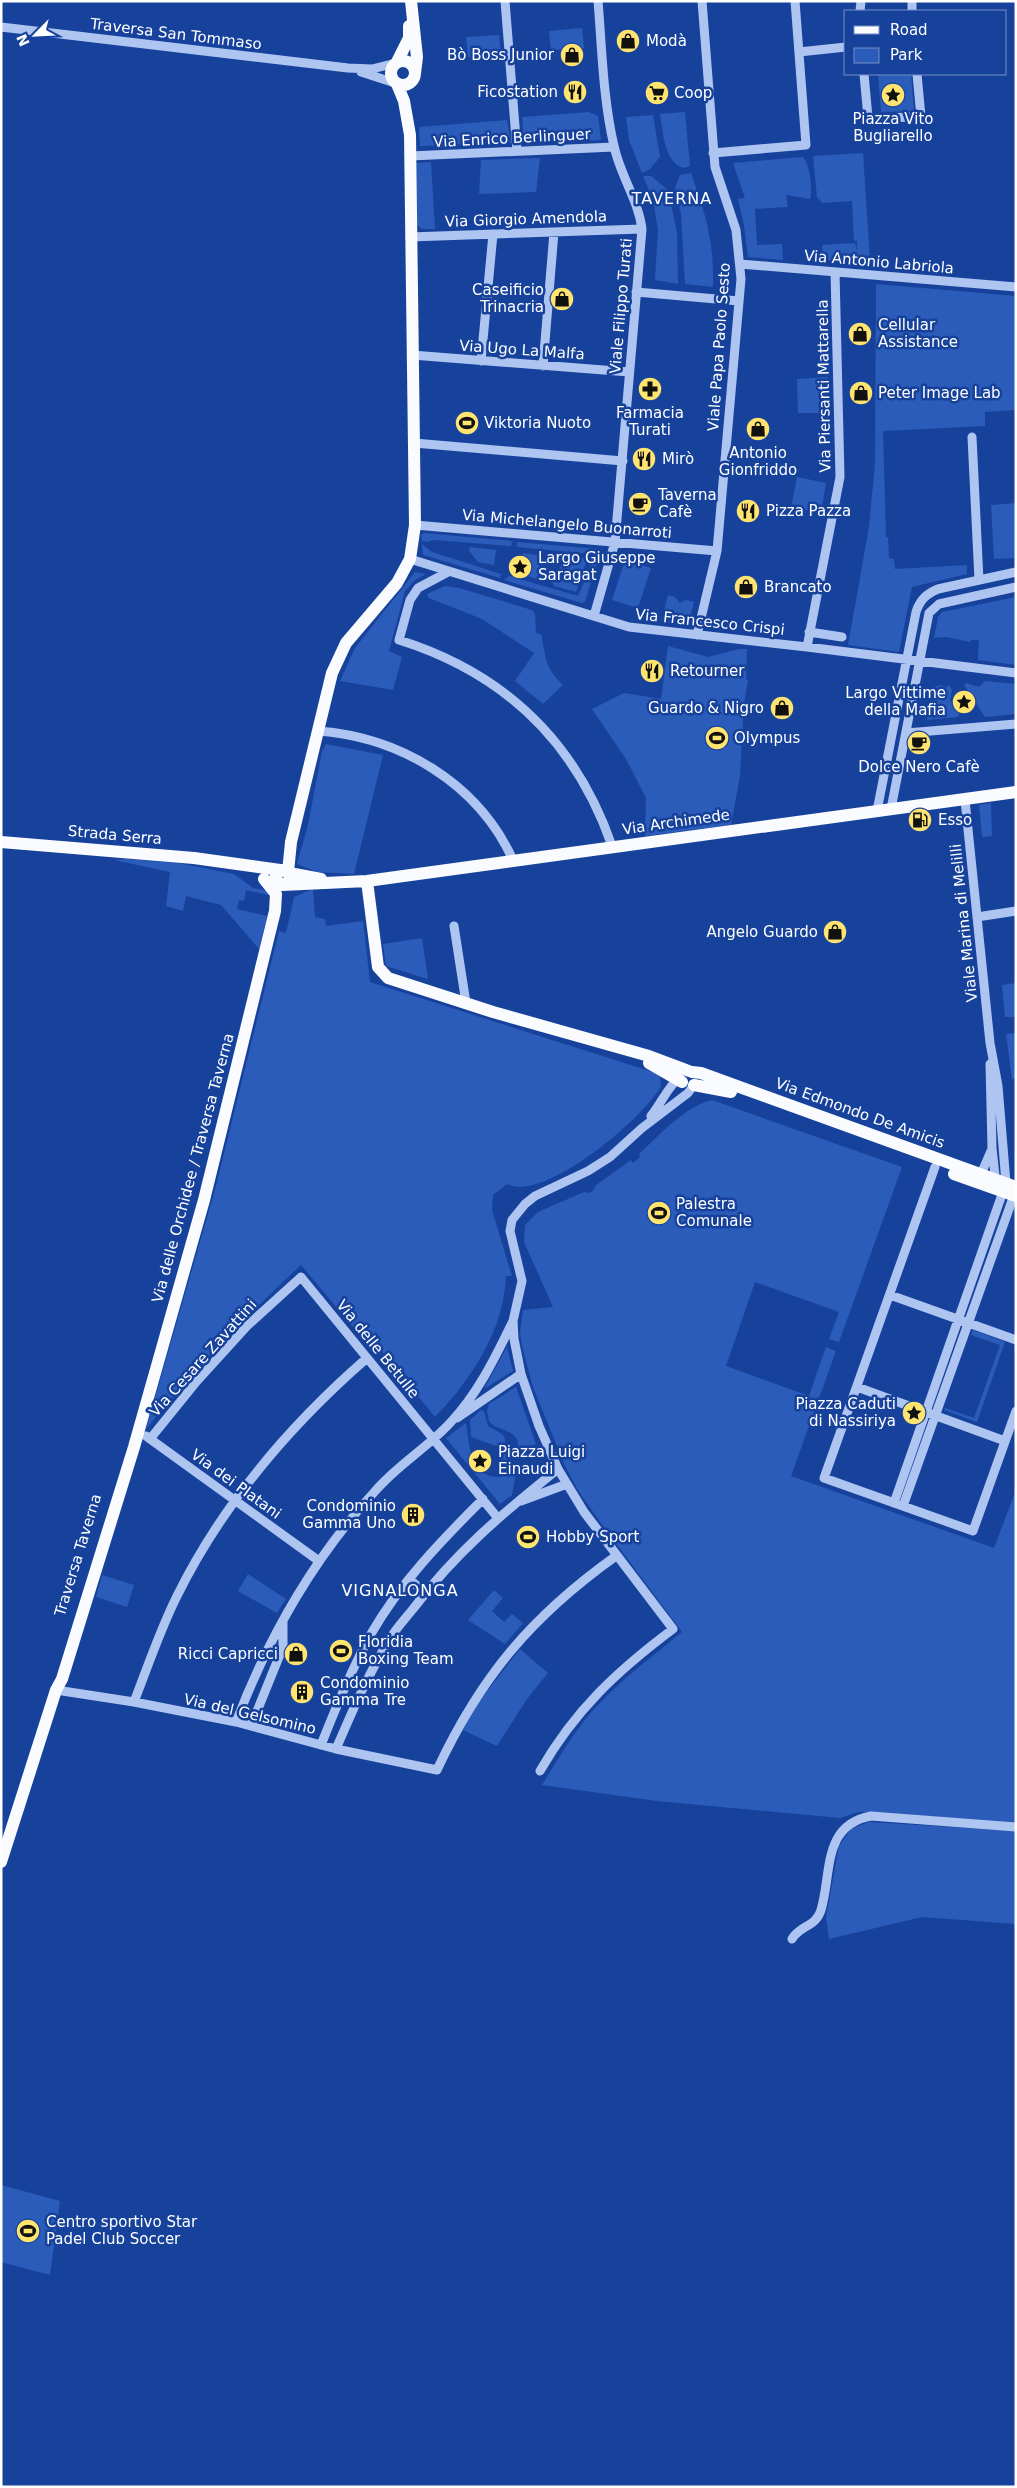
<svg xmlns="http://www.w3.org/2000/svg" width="1017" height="2488" viewBox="0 0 1017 2488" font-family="'DejaVu Sans',sans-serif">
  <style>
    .green { fill: #2b5cba }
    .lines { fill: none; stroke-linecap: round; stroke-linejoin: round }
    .minor { stroke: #aec5f2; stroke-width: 9 }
    .major { stroke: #f9fbff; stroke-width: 12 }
    .labels { text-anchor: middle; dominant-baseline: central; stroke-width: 5; stroke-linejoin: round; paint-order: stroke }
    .street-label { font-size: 15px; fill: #fff; stroke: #17429c }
    .poi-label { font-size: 15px; fill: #fff; stroke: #17429c; text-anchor: start }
    .neighbourhood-label { font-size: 16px; letter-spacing: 1px; fill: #fff; stroke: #17429c }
  </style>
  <rect width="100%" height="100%" fill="#17429c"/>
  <path class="green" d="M582,28L584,48L551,50L549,31Z
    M499,35L501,55L468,57L466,37Z
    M878,74H911L914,111L881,112Z
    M589,112L598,116L601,140L588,141L583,135L533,136L524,143L522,117Z
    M685,112L690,166L683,168C664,161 663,132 660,114Z
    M653,115L660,157L650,169L642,173L629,140L626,117Z
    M507,120L511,143L420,146L419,127Z
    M863,153L870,260H860V263L823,260L822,245L855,243L857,251V241H854L852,201L822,203L817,197L813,156Z
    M803,157C810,164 813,190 810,199L786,195L788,207L755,209L757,245L782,244L783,260L748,257L744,225L738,199L745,198L733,163Z
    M540,158L536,192L479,194L481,160Z
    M431,162L435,229H422L417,225L416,163Z
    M691,173C706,216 714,240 713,287L685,284L681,214L675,188L680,175Z
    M643,176H651L668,190L677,232L678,284L655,280L658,230L653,200Z
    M876,284L1016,296V410L985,412V426L883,431L886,537H888L889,558L894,559L895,569L967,565V574L912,587L899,652L848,645L869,527L875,463Z
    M828,377L829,413H798L797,379Z
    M797,477L826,483L821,513L791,507Z
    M1016,503V558L994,559L991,505Z
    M424,533L512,541L511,546L433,540L428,542L422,541L421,535Z
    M517,542L597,549L600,552L593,575L588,573L593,557L591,554L517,547Z
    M422,544L432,552L501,574L500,578L423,555Z
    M470,547L496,550L494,565L478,562L469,551Z
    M523,553L538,555L542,581L519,573Z
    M568,555L587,559L576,592L554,586L551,581Z
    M625,560L651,568L638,608L612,600Z
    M415,572L426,574L415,580L405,591L389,651L402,657L393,690L340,681L355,648Z
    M509,576L578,596L586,578L592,579L585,602L582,603L504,580Z
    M445,586L459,588L532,610L535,614L536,633L542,635V639C546,660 546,669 563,685L543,704L515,681L534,653L482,619L429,598L427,594Z
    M668,595L675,597L680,603L686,600L694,602L688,625L661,622Z
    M1016,597V665L978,660L979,640H971L970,642L946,637L934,638L938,617L942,612Z
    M668,646L708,657L739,649H747L746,679L748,680L744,703L740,776L731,825L645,836L646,798L626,759L592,709L624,693L661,699Z
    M985,681L1016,684V714L985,717L964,685L966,683L979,687Z
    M942,685L946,688L949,685L952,690L950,700L960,711L958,717L927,720L933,687Z
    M326,744L383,755L354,874L317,872L297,864L308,825L322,751Z
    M991,803L992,836L982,837L979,805Z
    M126,859L178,863L234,874L253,888L269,891L268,895L246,890L244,901L239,900L237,909L267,916L259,949L221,905L186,896L183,911L166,906L170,872L114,860Z
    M313,889L315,917L325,919L326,926L363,921L370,982L656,1073L660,1077L661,1086C644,1118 544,1203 507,1184L493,1195L492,1210L512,1276H506C504,1330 471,1380 435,1417L374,1342L369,1346L301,1265C245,1317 194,1370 146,1429L215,1190L279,931L286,933L294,897Z
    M422,938L428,979L386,966L383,944Z
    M1016,983V1017H1005L1002,985Z
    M1015,1033L1016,1078L1012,1079L1006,1034Z
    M712,1100L902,1167L839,1342L829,1339L839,1312L755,1282L726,1366L809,1396L826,1347L836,1351L791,1476L994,1548L1016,1490V1823L876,1812H858L840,1818L657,1801L542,1785C559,1758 575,1729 597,1706C623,1678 653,1656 682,1632L603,1526L579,1492L565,1466L533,1387L522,1346L520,1332L523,1310L553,1307L524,1242L525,1225L538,1212L584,1192L589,1193L594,1190L595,1186L631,1160L633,1163L640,1157L639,1154C659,1136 685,1106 712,1100Z
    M973,1330L1005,1342L977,1422L944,1410L945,1408L974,1418L1000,1345L971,1335Z
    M507,1347L513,1371L484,1389Z
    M516,1387L536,1444L519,1450L517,1439L511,1433L494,1426L489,1421L487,1411L489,1404Z
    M481,1410L484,1411L488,1426C511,1439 502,1432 507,1456C508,1462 514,1468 516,1474L512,1495L500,1504L446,1438L466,1423C470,1446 468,1478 501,1477L499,1447L471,1437L470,1420Z
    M248,1574L286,1599L277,1613L238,1591Z
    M102,1575L134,1585L127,1607L96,1597Z
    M494,1590L503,1598L492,1611L504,1622L512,1614L523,1623L505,1644L468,1620Z
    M520,1649L548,1673L527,1699L497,1746L463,1730L477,1704Z
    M869,1822L1016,1831V1924L922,1917L829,1939L826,1917L839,1846L851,1829Z
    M1,2185L60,2201L50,2275L1,2262Z"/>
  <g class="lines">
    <path class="minor" d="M505,1L517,151
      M912,1V11
      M860,11L861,1
      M1,27L348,68L372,69L396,63
      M799,52L846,47
      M361,72L395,83
      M864,74L868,118L921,117L917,74
      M713,153L806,145L795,1
      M410,156L614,147
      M410,237L642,229
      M740,264L1016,287
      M636,292L739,301
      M412,355L629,372
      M481,361L493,234
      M543,366L554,232
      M972,437L979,580
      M414,443L623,461
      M415,525L717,551
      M410,559L629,627L807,647L1016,673
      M448,572L418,588L410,600L399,640C504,673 576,742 612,846
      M594,616L615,542L642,229C638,199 620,175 614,146C603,99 602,49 598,1
      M809,632L842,637
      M697,635L717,551L741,279L736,230L715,167L702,1
      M807,647L840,477L835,272
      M318,731C400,737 478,783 513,860
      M906,733L1016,724
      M891,809L929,613L939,604L1016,587
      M877,811L916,612C920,600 926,594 938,589L1016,572
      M977,917L1016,911
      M454,926L466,1003
      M990,1064L992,1148L996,1185
      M651,1116C661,1104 668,1086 680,1077
      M935,1167L824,1478L973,1531L1016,1411
      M981,1174L991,1151
      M890,1295L1016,1340
      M857,1387L1005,1441
      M457,1418L521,1374
      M146,1436L319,1561
      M150,1439L197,1381L247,1326L301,1277L497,1517
      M521,1501L567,1484
      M894,1503L1006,1183L998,1086L990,1043L965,800
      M903,1506L1014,1195
      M409,1579L425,1593
      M56,1690L134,1702L236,1722L336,1749L437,1770C481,1676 532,1616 616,1556
      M134,1702C148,1666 160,1630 177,1596C223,1503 289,1426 367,1358
      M236,1722C269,1636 314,1557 377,1489C399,1464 428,1447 450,1423C477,1395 495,1358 512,1323
      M251,1726L283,1647V1621
      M321,1745C336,1707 351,1670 371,1634C400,1583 442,1540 483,1499
      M336,1749C352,1712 368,1674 390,1639C396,1628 405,1619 413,1609C456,1552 503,1513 558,1469
      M540,1771C575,1710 617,1671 673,1629L584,1512L558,1469L539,1426L521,1374L514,1339L513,1321L522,1281L510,1231L512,1220L525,1204L535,1196L588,1171L610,1157L642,1128L688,1093L693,1086
      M792,1939C800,1925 816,1927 821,1910C832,1873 822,1825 871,1816L1016,1827"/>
    <path class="major" d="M411,1L417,57L415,73
      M391 73a12 12 0 1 1 24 0a12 12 0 1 1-24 0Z
      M397,62L409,38V26
      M1,842L194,858L280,870
      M288,872L291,842L332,673L346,643L397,583L410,559L415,525L410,135L404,101L397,84
      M289,873L321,879
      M367,881L378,967L388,978L493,1012L649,1056L689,1071
      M288,883L290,877L288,872L281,870L277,872L275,879L282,885L367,881L1016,792
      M649,1063L682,1082
      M692,1072L701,1073L1016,1187
      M694,1085L731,1092
      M954,1174L1016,1196
      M1,1862L56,1690L62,1679L134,1447L204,1200L275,911L276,894L264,879"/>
  </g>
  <defs>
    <g id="shop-disc" transform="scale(1.25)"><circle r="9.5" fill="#ffe56f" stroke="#17429c"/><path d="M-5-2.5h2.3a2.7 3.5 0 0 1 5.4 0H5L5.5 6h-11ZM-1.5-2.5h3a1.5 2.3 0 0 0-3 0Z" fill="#111"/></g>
    <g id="restaurant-disc" transform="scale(1.25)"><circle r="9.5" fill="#ffe56f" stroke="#17429c"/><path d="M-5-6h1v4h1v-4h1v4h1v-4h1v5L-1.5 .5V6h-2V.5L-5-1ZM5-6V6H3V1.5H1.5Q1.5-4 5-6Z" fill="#111"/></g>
    <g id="supermarket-disc" transform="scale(1.25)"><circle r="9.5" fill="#ffe56f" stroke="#17429c"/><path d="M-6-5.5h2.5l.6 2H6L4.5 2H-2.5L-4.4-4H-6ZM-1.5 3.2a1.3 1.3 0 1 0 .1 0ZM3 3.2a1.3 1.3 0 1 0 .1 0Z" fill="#111"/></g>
    <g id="sight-disc" transform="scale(1.25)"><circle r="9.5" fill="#ffe56f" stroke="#17429c"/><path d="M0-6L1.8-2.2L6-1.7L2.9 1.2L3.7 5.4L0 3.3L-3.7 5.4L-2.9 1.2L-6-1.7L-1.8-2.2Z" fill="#111"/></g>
    <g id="pharmacy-disc" transform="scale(1.25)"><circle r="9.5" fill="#ffe56f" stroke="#17429c"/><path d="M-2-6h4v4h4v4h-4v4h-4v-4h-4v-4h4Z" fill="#111"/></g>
    <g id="stadium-disc" transform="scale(1.25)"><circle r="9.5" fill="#ffe56f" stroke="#17429c"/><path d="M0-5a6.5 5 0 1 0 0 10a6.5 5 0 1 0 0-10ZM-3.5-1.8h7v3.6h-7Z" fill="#111"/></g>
    <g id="cafe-disc" transform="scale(1.25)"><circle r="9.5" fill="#ffe56f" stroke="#17429c"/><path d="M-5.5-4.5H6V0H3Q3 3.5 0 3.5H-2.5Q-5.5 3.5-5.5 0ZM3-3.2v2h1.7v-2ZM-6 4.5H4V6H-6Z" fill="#111"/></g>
    <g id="fuel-disc" transform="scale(1.25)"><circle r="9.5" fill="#ffe56f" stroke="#17429c"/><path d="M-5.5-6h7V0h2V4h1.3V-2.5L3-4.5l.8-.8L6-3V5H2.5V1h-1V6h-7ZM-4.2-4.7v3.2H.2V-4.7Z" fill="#111"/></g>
    <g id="building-disc" transform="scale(1.25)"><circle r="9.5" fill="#ffe56f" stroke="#17429c"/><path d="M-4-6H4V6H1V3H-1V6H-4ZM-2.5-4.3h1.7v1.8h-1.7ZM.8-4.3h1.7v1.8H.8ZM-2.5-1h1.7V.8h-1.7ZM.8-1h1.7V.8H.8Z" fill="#111"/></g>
  </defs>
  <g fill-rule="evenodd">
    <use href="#shop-disc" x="628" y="41"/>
    <use href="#shop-disc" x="572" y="55"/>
    <use href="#restaurant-disc" x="575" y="92"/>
    <use href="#supermarket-disc" x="657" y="93"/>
    <use href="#sight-disc" x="893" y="95"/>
    <use href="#shop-disc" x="562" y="299"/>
    <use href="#shop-disc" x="860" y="334"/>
    <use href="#pharmacy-disc" x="650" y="389"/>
    <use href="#shop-disc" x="861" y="393"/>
    <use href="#stadium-disc" x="467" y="423"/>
    <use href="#shop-disc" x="758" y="429"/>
    <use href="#restaurant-disc" x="644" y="459"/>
    <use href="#cafe-disc" x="640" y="504"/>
    <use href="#restaurant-disc" x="748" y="511"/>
    <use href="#sight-disc" x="520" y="567"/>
    <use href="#shop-disc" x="746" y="587"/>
    <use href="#restaurant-disc" x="652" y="671"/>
    <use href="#sight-disc" x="964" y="702"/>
    <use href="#shop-disc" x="782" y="708"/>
    <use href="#stadium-disc" x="717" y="738"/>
    <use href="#cafe-disc" x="919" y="743"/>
    <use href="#fuel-disc" x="920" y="820"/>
    <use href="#shop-disc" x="835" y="932"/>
    <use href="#stadium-disc" x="659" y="1213"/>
    <use href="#sight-disc" x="914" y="1413"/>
    <use href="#sight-disc" x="480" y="1461"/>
    <use href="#building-disc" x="413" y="1515"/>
    <use href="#stadium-disc" x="528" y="1537"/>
    <use href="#stadium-disc" x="341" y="1651"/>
    <use href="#shop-disc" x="296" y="1654"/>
    <use href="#building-disc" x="302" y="1692"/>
    <use href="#stadium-disc" x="28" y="2231"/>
  </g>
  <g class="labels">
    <g class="street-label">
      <text transform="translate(176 34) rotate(7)">Traversa San Tommaso</text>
      <text transform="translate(512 138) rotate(-3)">Via Enrico Berlinguer</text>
      <text transform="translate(526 219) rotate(-2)">Via Giorgio Amendola</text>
      <text transform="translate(879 262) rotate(5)">Via Antonio Labriola</text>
      <text transform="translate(621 306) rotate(-85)">Viale Filippo Turati</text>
      <text transform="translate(719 347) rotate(-86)">Viale Papa Paolo Sesto</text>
      <text transform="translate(522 350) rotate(4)">Via Ugo La Malfa</text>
      <text transform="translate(824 386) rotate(-91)">Via Piersanti Mattarella</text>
      <text transform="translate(567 524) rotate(5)">Via Michelangelo Buonarroti</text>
      <text transform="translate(710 622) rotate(6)">Via Francesco Crispi</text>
      <text transform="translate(676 822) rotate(-8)">Via Archimede</text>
      <text transform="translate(115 835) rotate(5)">Strada Serra</text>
      <text transform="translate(964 923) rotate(-96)">Viale Marina di Melilli</text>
      <text transform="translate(860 1113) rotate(20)">Via Edmondo De Amicis</text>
      <text transform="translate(193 1168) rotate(-75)">Via delle Orchidee / Traversa Taverna</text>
      <text transform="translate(378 1349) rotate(51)">Via delle Betulle</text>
      <text transform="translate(203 1358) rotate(-48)">Via Cesare Zavattini</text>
      <text transform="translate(236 1484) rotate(36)">Via dei Platani</text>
      <text transform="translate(78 1555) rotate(-73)">Traversa Taverna</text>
      <text transform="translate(250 1714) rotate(13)">Via del Gelsomino</text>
    </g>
    <g class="poi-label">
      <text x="646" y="41">Modà</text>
      <text x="554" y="55" text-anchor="end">Bò Boss Junior</text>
      <text x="558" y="92" text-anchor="end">Ficostation</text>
      <text x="674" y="93">Coop</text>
      <text x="893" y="119" text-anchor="middle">Piazza Vito<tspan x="893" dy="17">Bugliarello</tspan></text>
      <text x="544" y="290" text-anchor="end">Caseificio<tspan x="544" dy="17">Trinacria</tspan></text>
      <text x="878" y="325">Cellular<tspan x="878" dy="17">Assistance</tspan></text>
      <text x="878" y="393">Peter Image Lab</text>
      <text x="650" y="413" text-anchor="middle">Farmacia<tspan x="650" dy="17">Turati</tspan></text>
      <text x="484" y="423">Viktoria Nuoto</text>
      <text x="758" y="453" text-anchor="middle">Antonio<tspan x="758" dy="17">Gionfriddo</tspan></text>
      <text x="662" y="459">Mirò</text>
      <text x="658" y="495">Taverna<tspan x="658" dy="17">Cafè</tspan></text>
      <text x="766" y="511">Pizza Pazza</text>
      <text x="538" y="558">Largo Giuseppe<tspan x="538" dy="17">Saragat</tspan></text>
      <text x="764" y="587">Brancato</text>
      <text x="670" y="671">Retourner</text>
      <text x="946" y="693" text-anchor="end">Largo Vittime<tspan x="946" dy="17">della Mafia</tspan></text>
      <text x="764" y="708" text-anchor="end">Guardo &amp; Nigro</text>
      <text x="734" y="738">Olympus</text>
      <text x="919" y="767" text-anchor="middle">Dolce Nero Cafè</text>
      <text x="938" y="820">Esso</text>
      <text x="818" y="932" text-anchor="end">Angelo Guardo</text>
      <text x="676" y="1204">Palestra<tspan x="676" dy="17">Comunale</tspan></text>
      <text x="896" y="1404" text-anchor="end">Piazza Caduti<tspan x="896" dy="17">di Nassiriya</tspan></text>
      <text x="498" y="1452">Piazza Luigi<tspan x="498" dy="17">Einaudi</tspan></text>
      <text x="396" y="1506" text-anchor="end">Condominio<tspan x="396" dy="17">Gamma Uno</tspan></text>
      <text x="546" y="1537">Hobby Sport</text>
      <text x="358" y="1642">Floridia<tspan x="358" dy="17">Boxing Team</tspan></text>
      <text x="278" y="1654" text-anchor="end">Ricci Capricci</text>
      <text x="320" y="1683">Condominio<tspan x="320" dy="17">Gamma Tre</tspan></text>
      <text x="46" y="2222">Centro sportivo Star<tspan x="46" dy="17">Padel Club Soccer</tspan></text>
    </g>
    <g class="neighbourhood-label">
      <text x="672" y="198">TAVERNA</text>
      <text x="400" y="1590">VIGNALONGA</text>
    </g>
  </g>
  <rect width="1017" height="2488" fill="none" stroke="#ffffff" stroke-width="5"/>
  <rect x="844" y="10" width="162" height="65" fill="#17429c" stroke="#748ec4"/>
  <rect x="854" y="26" width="25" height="8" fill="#f9fbff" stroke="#748ec4"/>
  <text x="890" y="35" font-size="15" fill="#ffffff">Road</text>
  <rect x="854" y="48" width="25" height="15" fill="#2b5cba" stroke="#748ec4"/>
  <text x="890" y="60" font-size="15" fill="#ffffff">Park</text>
  <g transform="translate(35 35) rotate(246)" stroke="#17429c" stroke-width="4" paint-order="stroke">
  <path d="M0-4L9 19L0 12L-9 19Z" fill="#ffffff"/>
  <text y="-8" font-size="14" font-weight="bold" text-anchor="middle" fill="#ffffff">N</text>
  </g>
</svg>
